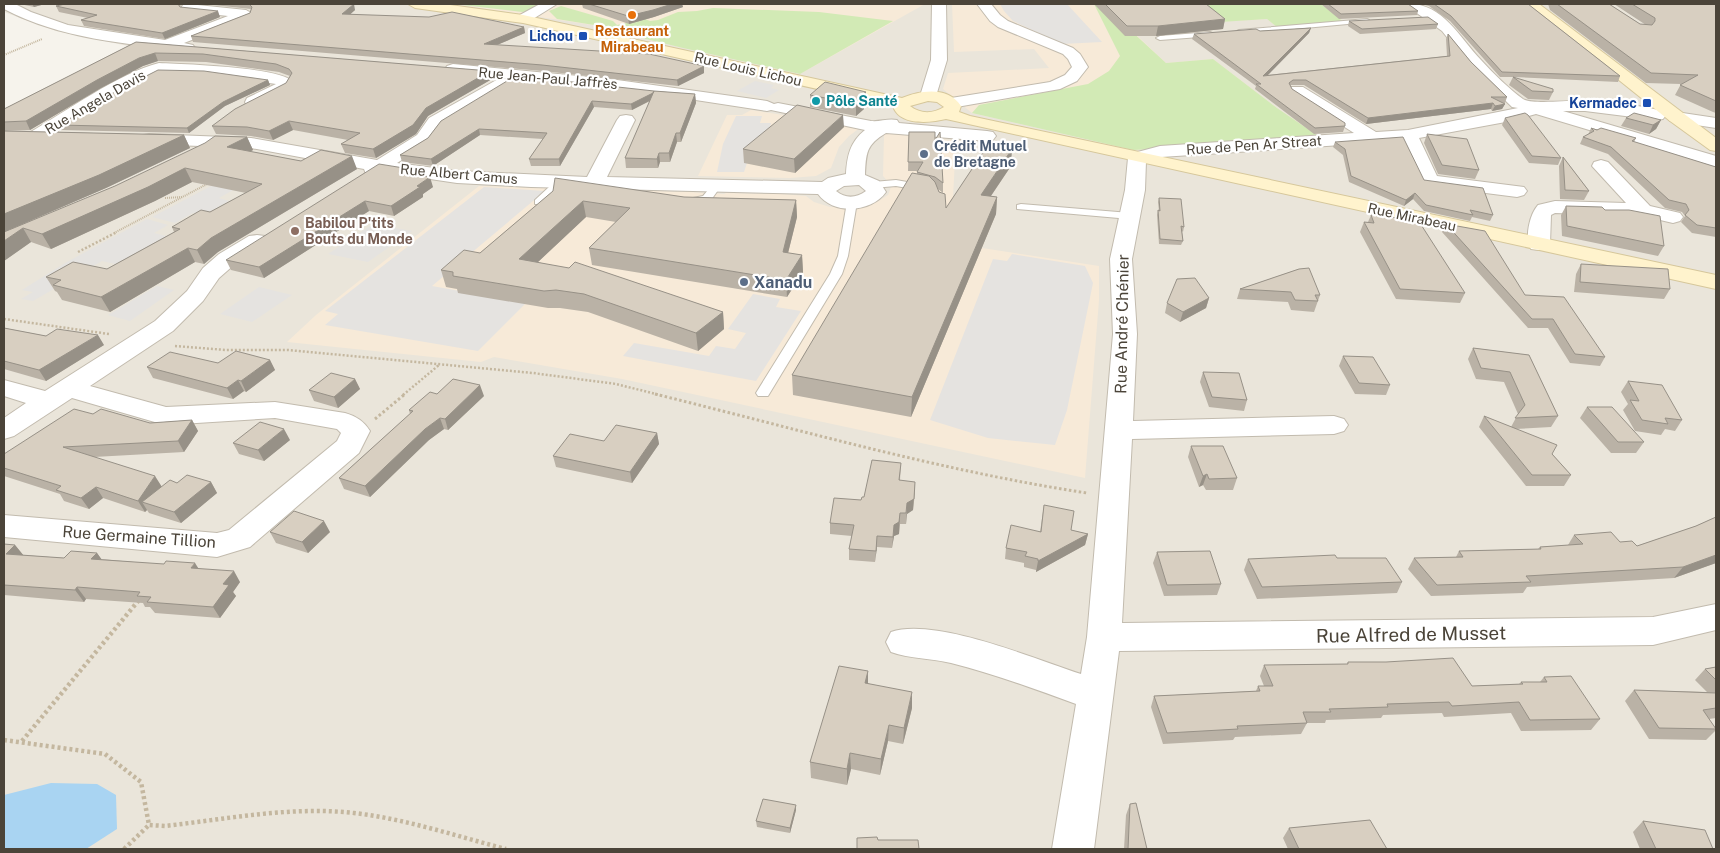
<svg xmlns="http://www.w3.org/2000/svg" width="1720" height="853" viewBox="0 0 1720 853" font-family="'Public Sans',sans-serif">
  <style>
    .residential { fill: #eae5da }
    .commercial { fill: #f7ead8 }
    .green { fill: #d2eab5 }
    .parking { fill: #e5e3e0 }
    .water { fill: #a9d4f2 }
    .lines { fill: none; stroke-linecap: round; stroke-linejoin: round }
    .service-casing { stroke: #c2bbae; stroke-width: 2 }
    .minor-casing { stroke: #c2bbae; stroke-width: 2 }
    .secondary-casing { stroke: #d6c79b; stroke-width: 2 }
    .path-far3 { stroke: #c4b79f; stroke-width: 2; stroke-dasharray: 1 1; stroke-linecap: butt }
    .path-far2 { stroke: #c4b79f; stroke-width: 2.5; stroke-dasharray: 2 2; stroke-linecap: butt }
    .path-far1 { stroke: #c4b79f; stroke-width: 3; stroke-dasharray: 2.5 2.5; stroke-linecap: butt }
    .path { stroke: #c4b79f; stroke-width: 4.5; stroke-dasharray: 3 3; stroke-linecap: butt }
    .service { fill: #fff; fill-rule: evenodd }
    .minor { fill: #fff; fill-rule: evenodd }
    .secondary { fill: #fff3cd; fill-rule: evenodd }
    .wall { fill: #bab2a6 }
    .shaded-wall { fill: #979187 }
    .building { fill: #d8cfc1; stroke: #979187 }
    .food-dot { fill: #e8710a; stroke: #fff; stroke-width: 2 }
    .transit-dot { fill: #1a4fb4; stroke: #fff; stroke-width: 2 }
    .culture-dot { fill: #0f9aa8; stroke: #fff; stroke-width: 2 }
    .service-dot { fill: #5c6f8a; stroke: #fff; stroke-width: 2 }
    .education-dot { fill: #8d6e63; stroke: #fff; stroke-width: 2 }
    .labels { text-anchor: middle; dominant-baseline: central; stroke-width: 4.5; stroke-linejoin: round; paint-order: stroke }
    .far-food-label { font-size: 14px; font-weight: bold; fill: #c56008; stroke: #fff }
    .far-transit-label { font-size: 14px; font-weight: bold; fill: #164399; stroke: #fff; text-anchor: end }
    .far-street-label { font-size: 14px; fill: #4b4439; stroke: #fff }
    .far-culture-label { font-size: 14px; font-weight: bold; fill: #0d838f; stroke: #fff; text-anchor: start }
    .far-service-label { font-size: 14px; font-weight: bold; fill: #4e5e75; stroke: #fff; text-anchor: start }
    .far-education-label { font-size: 14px; font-weight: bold; fill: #785e54; stroke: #fff; text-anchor: start }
    .service-label { font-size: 16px; font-weight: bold; fill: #4e5e75; stroke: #fff; text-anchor: start }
    .street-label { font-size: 16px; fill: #4b4439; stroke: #fff }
    .near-street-label { font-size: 19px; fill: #4b4439; stroke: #fff }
  </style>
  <rect width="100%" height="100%" fill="#f6f3ec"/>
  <path class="residential" d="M4,4H1716V849H4V116L133,47L56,31L4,12Z"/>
  <path class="commercial" d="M454,4H925L800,74L683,48L617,32L606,27Z
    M952,4H1321L1345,23L1277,27L1267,19L1128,27L1166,63L1213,59L1277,108L1314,133L1133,150L972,113L943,89L948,73L1049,68L1034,49L954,52Z
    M751,110L861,127L849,136L839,147L831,168L816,176L790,178L698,176L727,115H742Z
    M890,132L956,141L953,197L955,208L996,214L982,248L1099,266V300L1085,478L622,379L494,357L481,362L287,342L316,315L479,186L689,192L724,194L726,193L781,194L806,196L814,202L830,207H860L877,202L888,195L890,190L891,185L883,176L884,135Z"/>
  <path class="green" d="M454,4H540L530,11L522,12Z
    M1094,4H1321L1345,23L1277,27L1267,19L1128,28L1166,63L1213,59L1277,108L1324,140L1133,150L972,113L979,105L1088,84L1109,71L1120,56Z
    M561,6L613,21L617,25L645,19L650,21L658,20L678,12L697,11L713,8L819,12L893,21L800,74L683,48L617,32L606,27L557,19L549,11Z"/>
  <path class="parking" d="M1000,4H1067L1102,42L1062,44L1013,21L1004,11Z
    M755,81L774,85L771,88L779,90L766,98L737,91Z
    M736,116H762L760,123H771L765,145H753L744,172H717L723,144Z
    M230,176L251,180L219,198L229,201L204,215L193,213L175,223L152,217Z
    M484,187L545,191L432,286L526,303L478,351L325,325L338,314L325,311Z
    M147,219L168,225L154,233L174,238L124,266L102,261L33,301L21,299L33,292L22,290L65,263Z
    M373,224L412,231L368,262L328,254Z
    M1012,254L1085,266L1093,283L1067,410L1055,445L988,438L930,420L993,259L1007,261Z
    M157,286L174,290L130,321L108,315Z
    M259,287L292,295L252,322L220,314Z
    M753,294L780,299L776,307L801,311L756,381L623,356L634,343L709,356L716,346L735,349L746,333L728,329Z"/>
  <path class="water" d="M51,783L97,784L116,795L117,829L86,849H4V795Z"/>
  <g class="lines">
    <g class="service-casing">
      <path id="service" d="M1367,19L1369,20V22L1239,34L1235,32L1239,30Z
        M1210,32L1214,34L1213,36L1160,40L1156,38L1160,36Z
        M558,178L563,181L556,191L543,204H535V200L549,187L555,179Z
        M896,180L924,185L929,188L924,191L896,186L873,188L868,185L873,182Z
        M716,183L721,186L711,200L692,204L687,201L688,199L703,196L713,184Z
        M852,199L857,202L848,256L842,274L768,396H758L756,393L830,274L838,256L847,202Z
        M1021,204L1130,213L1135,216L1130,219L1017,209V205Z"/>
    </g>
    <g class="minor-casing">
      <path id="minor" d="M4,4H15L31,12L68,25L165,40L228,16L183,11L181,8L183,5L188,4L246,10L253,14L251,17L184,43L193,45L195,48L193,51L188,52C126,43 60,39 4,9Z
        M540,4H557L528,22H518L516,19L518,16Z
        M932,4H946L947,60L936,96L934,100H922L920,96L931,60Z
        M977,4H991L1000,15L1008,21L1073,48L1080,54L1088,67L1077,81L1060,89L951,108L945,107L943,103L945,99L951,98L1050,82L1065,75L1072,67L1068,59L1063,54L998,27L990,21Z
        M1404,4C1442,1 1458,36 1481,60C1492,72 1510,90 1523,99C1533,105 1569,100 1583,101C1608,102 1639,105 1663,111L1666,115L1663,119L1657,120L1585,111H1563L1716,156V168L1536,114L1511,121L1419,138L1437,176L1524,187L1527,191L1524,195L1517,197L1423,185L1402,141L1161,157L1146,161L1145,190L1132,259L1137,334L1133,421L1334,416L1344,419L1348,425L1344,431L1334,434L1132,439L1122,623L1653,617L1716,604V630L1653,645L1119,651L1094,849H1052L1076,704C1035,689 994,674 951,663C931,658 910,659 891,652L886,642L891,632C935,617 1035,659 1081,674L1087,637L1113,334L1110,259L1125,190L1128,158L1130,154L1160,146L1354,133L1291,93L1289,90L1291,87H1303L1376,132L1408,130L1518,108L1512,107L1470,66L1442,31Z
        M159,63C181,64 282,67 293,82L288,90L253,107L247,106L245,102L247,98L276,84L206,74L160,73L114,96L41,141L35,142L29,141L26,137L29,133C65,112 119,73 159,63Z
        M453,64L610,79L767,101L774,104L778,103L871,121C880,122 888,118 897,120L899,123L987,131L993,132L996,136L993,140L987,141L886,133C866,145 866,153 865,175L879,181L886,192C871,213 833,215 818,194L531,187L457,183L383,172L373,176L366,174L364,169L251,148L149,144L143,143L140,139L143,135L149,134L251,138L377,160L417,135L429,118L500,78L447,72L445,69L447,66ZM504,78L650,93L767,111L771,110L865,130C850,142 847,156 846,174L828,178L822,182L607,177L635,120L632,116L626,115L620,116L617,120L587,177L457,171L397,163L429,143L441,126L507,85L509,82ZM859,185L866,191C856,198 846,199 836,191L844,186Z
        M1676,112L1716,118V128L1670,121L1667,117L1670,113Z
        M1601,160L1608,162L1650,206L1680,213L1683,217L1680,221L1673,223L1643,216L1555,213L1551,215L1550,244L1547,249L1539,250L1531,249C1524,237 1530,214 1538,205L1555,201L1626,203L1592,166L1594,162Z
        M257,235L265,236L268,241L265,246L235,264L219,278L203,301L173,331L90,386L166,407L275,402L345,413C356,416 364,421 370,431L359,453L250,547L217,557L4,537V515L217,533L229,530L337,441L341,433L337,429L275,418L165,425L72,398L14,436L4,439V418L26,403L4,396V380L45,391L155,321L187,291L203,268L219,254L249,236Z"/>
    </g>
    <g class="secondary-casing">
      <path id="secondary" d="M408,4H443L523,15L902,98C921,90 948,86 961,106L959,112L970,116L1716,275V289L946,119C930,123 899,126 893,106L523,23L415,8ZM928,101L937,102L944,107C933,114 920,114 910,106Z
        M1524,4H1539L1716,138V151L1710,150L1670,121Z"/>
    </g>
    <path class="path-far3" d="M4,55L42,39
      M165,198L182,197
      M114,233L209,183"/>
    <path class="path-far2" d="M78,252L117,232
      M4,319L109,334
      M175,346L226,350H288L533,373L616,384L660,395
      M403,395L439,365"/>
    <path class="path-far1" d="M655,394C797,429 942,471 1087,493
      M375,419L405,394"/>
    <path class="path" d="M4,740L105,754L141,782L149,825L165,826C227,819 291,806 354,813C406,819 456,836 506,849
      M22,741L139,600
      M124,849L149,825"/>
    <use href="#service" class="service"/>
    <use href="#minor" class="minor"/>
    <use href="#secondary" class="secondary"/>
  </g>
  <path class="wall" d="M20,4H45L34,7Z
    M182,4L180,6V7L220,17L165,39L84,26L81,20L88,18L59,12L56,6Z
    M204,4H345L355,10L350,14L524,27L525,33L497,45L704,73L678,86L543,71L193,42L191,36L250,13L251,9Z
    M582,4H682L683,7L654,17L629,24L583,8Z
    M1094,4H1206L1225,19L1223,29L1156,36H1125Z
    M1321,4H1408L1418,11L1417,15L1339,19Z
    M1421,4H1528L1620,76L1618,82L1513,77L1553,92L1549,100L1528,99L1509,85L1513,77H1500L1450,21L1429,6Z
    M1548,4H1609L1640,24L1646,25L1614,4H1716V113L1713,112L1675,95L1681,84L1646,83L1550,10Z
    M1349,21L1438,24L1436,29L1360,34L1348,26Z
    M1311,28L1309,33L1268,75L1447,56L1446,39L1448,34L1471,62L1507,97L1505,103H1503L1505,104L1502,109L1492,111L1491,109L1366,124L1304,85H1291L1290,86L1292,89L1345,126L1343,132L1314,134L1255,89L1256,86L1192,39L1194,34L1260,31Z
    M136,42L490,71L492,79L428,116L416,134L376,158L345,153L341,144L348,140L293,130L273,140L251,136L216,134L212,126L286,83L290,76L279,72L206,62L158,61L143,66L101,88L30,130L4,131V109Z
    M268,80L270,85L225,106L189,133L61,130L59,125Z
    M654,91L695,94L696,103L681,142H677L670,162H660L658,168H626L625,158L650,101L632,110L594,107L560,166H531L529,159L543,139L480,135L433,166L402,162L400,155L428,138L441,121Z
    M866,92V104L864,106V109L856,116L810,107V95Z
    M1505,118L1561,158L1558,165L1529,163L1502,125Z
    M1626,118L1661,120L1656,129L1649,134L1621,126Z
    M844,127L795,173L744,163L743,149Z
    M1591,128L1636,138L1634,142L1716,167V237L1692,233L1681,222L1685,216L1682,212L1665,208L1608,154L1580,144L1583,137L1588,135Z
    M4,131L184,135L190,148L106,188L23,224L247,137L253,150L250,152L301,161L357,169L218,252L204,264L195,262L110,312L62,300L57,292L55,291L46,277L107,269L174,232L172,227L210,212L246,193L192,182L155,201L51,249L31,242L4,261Z
    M909,132L935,140L943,183V193L938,189L946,208L1011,166L991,196L997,197L996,214L911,417L793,395L792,375L917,174V171H908Z
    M1427,134L1479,170L1475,179L1438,174L1424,143Z
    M1335,142L1424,180L1493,215L1490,221L1472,217L1470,221L1424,211L1413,199L1404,206L1349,182L1343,155L1333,147Z
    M1563,157L1589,191L1584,200L1560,199L1559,166Z
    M410,169L412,174L433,187L423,194V197L394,216L369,211L264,278L231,270L226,260Z
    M553,191L684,197L796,200L797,217L788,253L802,255L803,272L787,297L592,265L589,248L616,222L586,217L538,262L723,312L724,329L698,351L588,312L560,308H548L458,293L457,289L446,287L441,270L480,253Z
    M1159,198L1184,227L1183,232L1182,231L1183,241L1181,245L1159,244L1157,215L1158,210L1159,211L1158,202Z
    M1566,206L1605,210L1664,246L1658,256L1562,236L1561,215Z
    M1371,215L1465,293L1460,303L1396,299L1360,232L1364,222H1368Z
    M1446,224L1525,295L1605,357L1600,366L1570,363L1548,328H1528L1442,232Z
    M1581,264L1670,289L1664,299L1574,292L1576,274Z
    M1299,269L1320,295L1314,312L1291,310L1288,302L1237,299L1240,289Z
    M1209,298L1206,308L1180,322L1165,313L1167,303Z
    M4,328L46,336L104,345L46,381L4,369Z
    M1473,348L1529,355L1558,416L1551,427L1515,429L1552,454L1571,475L1564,486H1526L1479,427L1484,416L1511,427L1518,414L1504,382L1476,379L1468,359Z
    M1343,356L1390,385L1386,395L1355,394L1339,366Z
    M270,360L275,370L246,392L244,391L233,399L153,378L147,367Z
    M1203,372L1247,400L1244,411L1209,407L1200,382Z
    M355,379L360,389L338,408L314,401L309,390Z
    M1628,381L1682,420L1675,431L1665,429L1661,435L1635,431L1623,410L1628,404L1621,392Z
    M484,396L448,430L444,429L429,440L370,497L344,489L339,478L410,414L409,410Z
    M1587,407L1644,442L1636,453H1611L1580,418Z
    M93,414L150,423L192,420L198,431L184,452L94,457L162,487L177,483L211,482L217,493L181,523L149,513L147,510L145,512L103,498L89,509L64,501L60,494L4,476V454Z
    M657,433L659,444L632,483L556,467L553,456L604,441Z
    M290,440L264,461L239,454L233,443Z
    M1191,446L1237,478L1233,490H1206L1203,485L1199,487L1188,457Z
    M901,463L900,480L915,493L913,510L907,514L906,524H900L899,534L894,536L892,548L877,547L875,562L849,560V549L852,536L830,534V523L861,500Z
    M1044,505L1071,530L1088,534L1085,545L1036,572V570L1024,567V563L1005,559L1006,548L1040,532Z
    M1716,517V563L1674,578L1527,587L1523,593L1431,596L1408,569L1414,558L1456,557L1459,551L1538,549L1540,547L1568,545L1574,535L1620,542L1637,546L1696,526Z
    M270,532H330L308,553L276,543Z
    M4,544L15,545L23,555L64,558L97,553L101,559L198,568L240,582L233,592L236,596L220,618L155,613L150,607H145L143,603L86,599L84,602L4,595Z
    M1157,552L1221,584L1217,595L1164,596L1153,563Z
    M1337,558L1402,582L1397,593L1257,599L1244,570L1248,559Z
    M1348,662L1472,686L1519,684L1521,682H1540L1544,677L1600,719L1591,730L1521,731L1511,713L1444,717L1442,713L1383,715L1381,718L1326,720L1325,723H1307L1301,734L1235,737L1233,740L1163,744L1151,707L1154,696L1256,691L1258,686H1264L1260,676L1264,665L1347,664Z
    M1716,667V718L1709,719L1716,730L1706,740L1649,739L1625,701L1634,690L1707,692L1695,680L1705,669Z
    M868,671V683L912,708L903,744L888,741L880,775L851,769L847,785L811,778L810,762Z
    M1130,804L1147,849H1124L1126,815Z
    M796,810L790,833L757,827L756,821Z
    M1643,821L1713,849H1640L1633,832Z
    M1289,828L1387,849H1288L1283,838Z"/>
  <path class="shaded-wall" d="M32,4H45L34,7Z
    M354,4L355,10L344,20L342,14Z
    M672,4H682L683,7L654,17L629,24L628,16Z
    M218,11L220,17L165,39L162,33Z
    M1225,19L1223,29L1156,36L1158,26Z
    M524,27L525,33L485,50L484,44Z
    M1311,28L1309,33L1262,81L1263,76Z
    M155,53L158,61L143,66L101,88L30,130L26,121L97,80L139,58Z
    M704,66V73L678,86L677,80Z
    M490,71L492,79L428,116L416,134L376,158L373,149L426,108Z
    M268,80L270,85L225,106L189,133L187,128L223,102Z
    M656,91L657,97L632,110L631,104Z
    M866,92V104L864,106V109L856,116V104L861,95Z
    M695,94L696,103L681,142L680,133Z
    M592,101L594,107L560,166L559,159Z
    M1493,103L1491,109L1366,124L1368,118Z
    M1505,104L1502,109L1492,111L1495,106Z
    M843,115L844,127L795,173L794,159Z
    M1661,120L1656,129L1649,134L1653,125Z
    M289,121L293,130L273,140L269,131Z
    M479,129L480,135L433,166L431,159Z
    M676,133L677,142L670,162L669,153Z
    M184,135L190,148L106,188L4,232V214Z
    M247,137L253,150L232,161L227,147Z
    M1012,149L1011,166L980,212L981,195Z
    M659,153L660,162L658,168L657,159Z
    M352,156L357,169L218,252L204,264L197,250L211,238Z
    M185,168L192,182L155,201L51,249L42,234Z
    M410,169L413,178L404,172Z
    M430,177L433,187L423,194V197L394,216L391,206L417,186Z
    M1415,193L1413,199L1404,206L1406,200Z
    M997,197L996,214L911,417L912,397Z
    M796,200L797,217L784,269L783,252Z
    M365,201L369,211L264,278L259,267Z
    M583,201L586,217L523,276L519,259Z
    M23,228L31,242L4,261V241Z
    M188,248L195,262L110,312L101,297Z
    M802,255L803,272L787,297L786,280Z
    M1209,298L1206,308L1180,322L1183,312Z
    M723,312L724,329L698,351L696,333Z
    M98,335L104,345L46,381L39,370Z
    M270,360L275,370L246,392L241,381Z
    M355,379L360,389L338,408L334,397Z
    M238,380L244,391L233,399L227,388Z
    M480,385L484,396L448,430L445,419Z
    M440,418L444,429L429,440L370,497L365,486L425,429Z
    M192,420L198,431L184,452L178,441Z
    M284,429L290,440L264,461L258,450Z
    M657,433L659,444L632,483L630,472Z
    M1207,474L1203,485L1199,487L1203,476Z
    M155,476L162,487L142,502L147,510L145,512L138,501Z
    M211,482L217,493L181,523L174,512Z
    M915,482L913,510L907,514L906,524L907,503Z
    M96,487L103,498L89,509L81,498Z
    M900,513L899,534L894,536L892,548L894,525Z
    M324,521L330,532L308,553L302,542Z
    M1088,534L1085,545L1036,572L1038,561Z
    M877,536V547L875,562L876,551Z
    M15,545L24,556L6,554Z
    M97,553L105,564L91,559Z
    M1716,555V563L1674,578L1683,567Z
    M195,563L202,574L191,568Z
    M234,571L240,582L233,592L236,596L220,618L213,607L223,584Z
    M77,587L86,599L84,602L75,590Z
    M868,671V687L865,683Z
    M912,692V708L903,744L904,728Z
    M889,725L888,741L880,775L881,759Z
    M850,753L851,769L847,785V769Z
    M796,805V810L790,833V828Z"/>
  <path class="building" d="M65,4H178L180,7L218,11L162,33L81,20L97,15L56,6Z
    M249,4H354L342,14L429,17L452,12L524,27L484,44L649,54L704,66L677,80L542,65L191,36L250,13L252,7Z
    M589,4H672L653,10L628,16Z
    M1105,4H1206L1225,19L1158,26H1127Z
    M1328,4H1408L1418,11L1341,14Z
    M1434,4H1528L1620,76L1502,72L1451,16Z
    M1557,4H1609L1640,24L1652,25L1655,21V18L1632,4H1716V101L1680,85L1698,75L1651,73Z
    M1428,17L1438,24L1362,29L1349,21Z
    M1311,28L1263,76L1450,56L1448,34L1471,62L1507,97H1491L1505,104L1495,106L1493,103L1368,118L1306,80H1293L1289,83L1292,89L1345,123V126L1315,128L1256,84H1261L1194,34L1256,29L1260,31Z
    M136,42L490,71L426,108L413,125L373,149L341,144L360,133L289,121L269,131L247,127L212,126L235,109L286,83L292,73L289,69L276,64L203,54L155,53L139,58L97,80L26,121L4,122V109Z
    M158,70L204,71L268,80L223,102L187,128L59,125L113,93Z
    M509,75L654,91L653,93L631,104L592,101L559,159H529L547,133L479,129L431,159L400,155L428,138L441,121L507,81Z
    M1513,77L1553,89V92L1532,91Z
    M825,82L866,92L861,95L864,96L856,104L810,95Z
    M654,91L695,94L680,133H676L669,153H659L657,159L625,158Z
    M797,105L843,115L794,159L743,149Z
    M1525,113L1528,115L1561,158L1532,156L1505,118Z
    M1634,113L1661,120L1653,125L1626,118Z
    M1591,128L1597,130L1601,128L1636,138L1632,141L1716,167V228L1697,225L1685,215L1689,210L1686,204L1669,200L1611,147L1583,137L1594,131Z
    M4,131L184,135L99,175L4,214Z
    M909,132H935V140L940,132L943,183L935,177L917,172L923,162H908Z
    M1427,134L1467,139L1479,170L1442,165Z
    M215,136L247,137L227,147L301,161L321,150L352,156L211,238L197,250L188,248L101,297L53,285L61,280L46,277L73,262L107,269L180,229L172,227L201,210L210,212L262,184L185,168L148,187L42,234L23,228L4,241V232L115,186L205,143Z
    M1403,137L1424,180L1483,188L1493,215L1470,210L1473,215L1426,205L1415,193L1406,200L1351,176L1345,149L1335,142Z
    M988,145L1012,149L981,195L997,197L912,397L792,375L912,173L929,176L935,182L939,192L945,194L946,208Z
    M1563,157L1589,191L1565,190Z
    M379,164L410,169L404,172L430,177L417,186L420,187L391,206L365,201L259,267L226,260Z
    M555,178L684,197L796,200L783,252L802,255L786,280L589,248L630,208L583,201L519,259L569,268L575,262L723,312L696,333L584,294L556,290L544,291L453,276V272L441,270L464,250L480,253L553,191Z
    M1159,198L1181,199L1184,227L1181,226L1183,241L1160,239L1158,210L1160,211Z
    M1566,206L1602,207L1605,210H1629L1660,216L1664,246L1567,226Z
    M1371,215L1418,220L1465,293L1400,289L1364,222L1374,223Z
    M1446,224L1485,231L1525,295L1564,297L1605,357L1575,354L1553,319H1532Z
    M1581,264L1668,269L1670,289L1580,282Z
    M1309,268L1320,295H1315L1318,301L1295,300L1291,292L1240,289L1299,269Z
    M1195,278L1209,298L1183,312L1167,303L1177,279Z
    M4,328L46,336L57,329L98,335L39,370L4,361Z
    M1473,348L1529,355L1558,416L1515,418L1525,405L1510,372L1481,368Z
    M236,351L270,360L241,381L238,380L227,388L147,367L170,352L218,363Z
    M1343,356L1373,357L1390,385L1359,383Z
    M1203,372L1239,373L1247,400L1212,397Z
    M331,373L355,379L334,397L309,390Z
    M453,379L480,385L445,419L440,418L425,429L365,486L339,478L413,411L409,410L430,392L437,394Z
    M1628,381L1662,385L1682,420L1665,418L1668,424L1642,420L1630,400L1639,401Z
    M1587,407H1612L1644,442H1618Z
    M74,409L93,414L101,409L150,423L192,420L178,441L63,447L155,476L138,501L96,487L81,498L56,490L61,486L4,468V454Z
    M1484,416L1557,445L1552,454L1571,475H1532Z
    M260,422L284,429L258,450L233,443Z
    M616,425L657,433L630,472L553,456L570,434L604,441Z
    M1191,446H1223L1237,478L1209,479L1207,474L1203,476Z
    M872,460L901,463L899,480L915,482L914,499L907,503L906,513H900L899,522L894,525L893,537L877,536L876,551L849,549L854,525L830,523L834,498L861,500L862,497H864Z
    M187,475L211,482L174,512L142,502L170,480L177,483Z
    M1044,505L1074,511L1071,530L1088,534L1038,561V559L1025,556L1027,552L1006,548L1011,525L1041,532Z
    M294,511L324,521L302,542L270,532Z
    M1716,517V555L1683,567L1526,576L1531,582L1437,585L1414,558L1463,557L1459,551L1541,549L1540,547L1583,544L1574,535L1611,532L1620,542L1632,541L1637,546L1696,526Z
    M4,544L15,545L6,554L64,558L71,551L97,553L91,559L164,564L166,561L195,563L191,568L234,571L223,584L229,585L213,607L147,602L151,597L137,596L140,592L77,587L75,590L4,585Z
    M1210,551L1221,584L1167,585L1157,552Z
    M1335,555L1337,558H1386L1402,582L1262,587L1248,559Z
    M1453,658L1472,686L1523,684L1521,682H1547L1544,677L1571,676L1600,719L1530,720L1519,702L1452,706L1449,702L1387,704L1388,707L1329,709L1331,712H1303L1307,723L1237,726L1238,729L1167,733L1154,696L1260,691L1258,686H1273L1264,665L1348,664V662H1386Z
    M839,666L868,671L865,683L912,692L904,728L889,725L881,759L850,753L847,769L810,762Z
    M1716,667V680L1705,669Z
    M1634,690L1716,693V708L1703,710L1716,729L1659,728Z
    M763,799L796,805L790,828L756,821Z
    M1136,803L1147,849H1128L1130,804Z
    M1370,820L1387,849H1299L1289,828Z
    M1643,821L1705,830L1713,849H1656Z
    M877,837L878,840H918L919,849H857V838Z"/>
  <circle class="food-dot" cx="632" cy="15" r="5"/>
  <g class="transit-dot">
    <rect x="578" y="31" width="10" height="10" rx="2.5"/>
    <rect x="1642" y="98" width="10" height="10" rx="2.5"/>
  </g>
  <circle class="culture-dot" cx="816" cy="101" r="5"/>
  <g class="service-dot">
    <circle cx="924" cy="154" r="5"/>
    <circle cx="744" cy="282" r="5"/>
  </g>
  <circle class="education-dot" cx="295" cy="231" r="5"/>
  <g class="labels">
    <g class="far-food-label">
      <text x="632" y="31">Restaurant<tspan x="632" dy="16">Mirabeau</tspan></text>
    </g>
    <g class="far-transit-label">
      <text x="573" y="36">Lichou</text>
      <text x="1637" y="103">Kermadec</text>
    </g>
    <g class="far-street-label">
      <text transform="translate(748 69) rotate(13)">Rue Louis Lichou</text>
      <text transform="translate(548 78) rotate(5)">Rue Jean-Paul Jaffrès</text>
      <text transform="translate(95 102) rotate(-30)">Rue Angela Davis</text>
      <text transform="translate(1254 145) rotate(-4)">Rue de Pen Ar Streat</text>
      <text transform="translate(459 174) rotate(5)">Rue Albert Camus</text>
      <text transform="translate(1412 217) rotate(12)">Rue Mirabeau</text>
    </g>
    <g class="far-culture-label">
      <text x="826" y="101">Pôle Santé</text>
    </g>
    <g class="far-service-label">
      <text x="934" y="146">Crédit Mutuel<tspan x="934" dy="16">de Bretagne</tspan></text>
    </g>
    <g class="far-education-label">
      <text x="305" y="223">Babilou P'tits<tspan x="305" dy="16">Bouts du Monde</tspan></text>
    </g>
    <g class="service-label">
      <text x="754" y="282">Xanadu</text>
    </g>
    <g class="street-label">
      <text transform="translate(1122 324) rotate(-89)">Rue André Chénier</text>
      <text transform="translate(139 537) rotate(4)">Rue Germaine Tillion</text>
    </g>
    <g class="near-street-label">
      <text transform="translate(1411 634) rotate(-1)">Rue Alfred de Musset</text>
    </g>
  </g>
  <rect width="1720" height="853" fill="none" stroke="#4b4439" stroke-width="10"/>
</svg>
